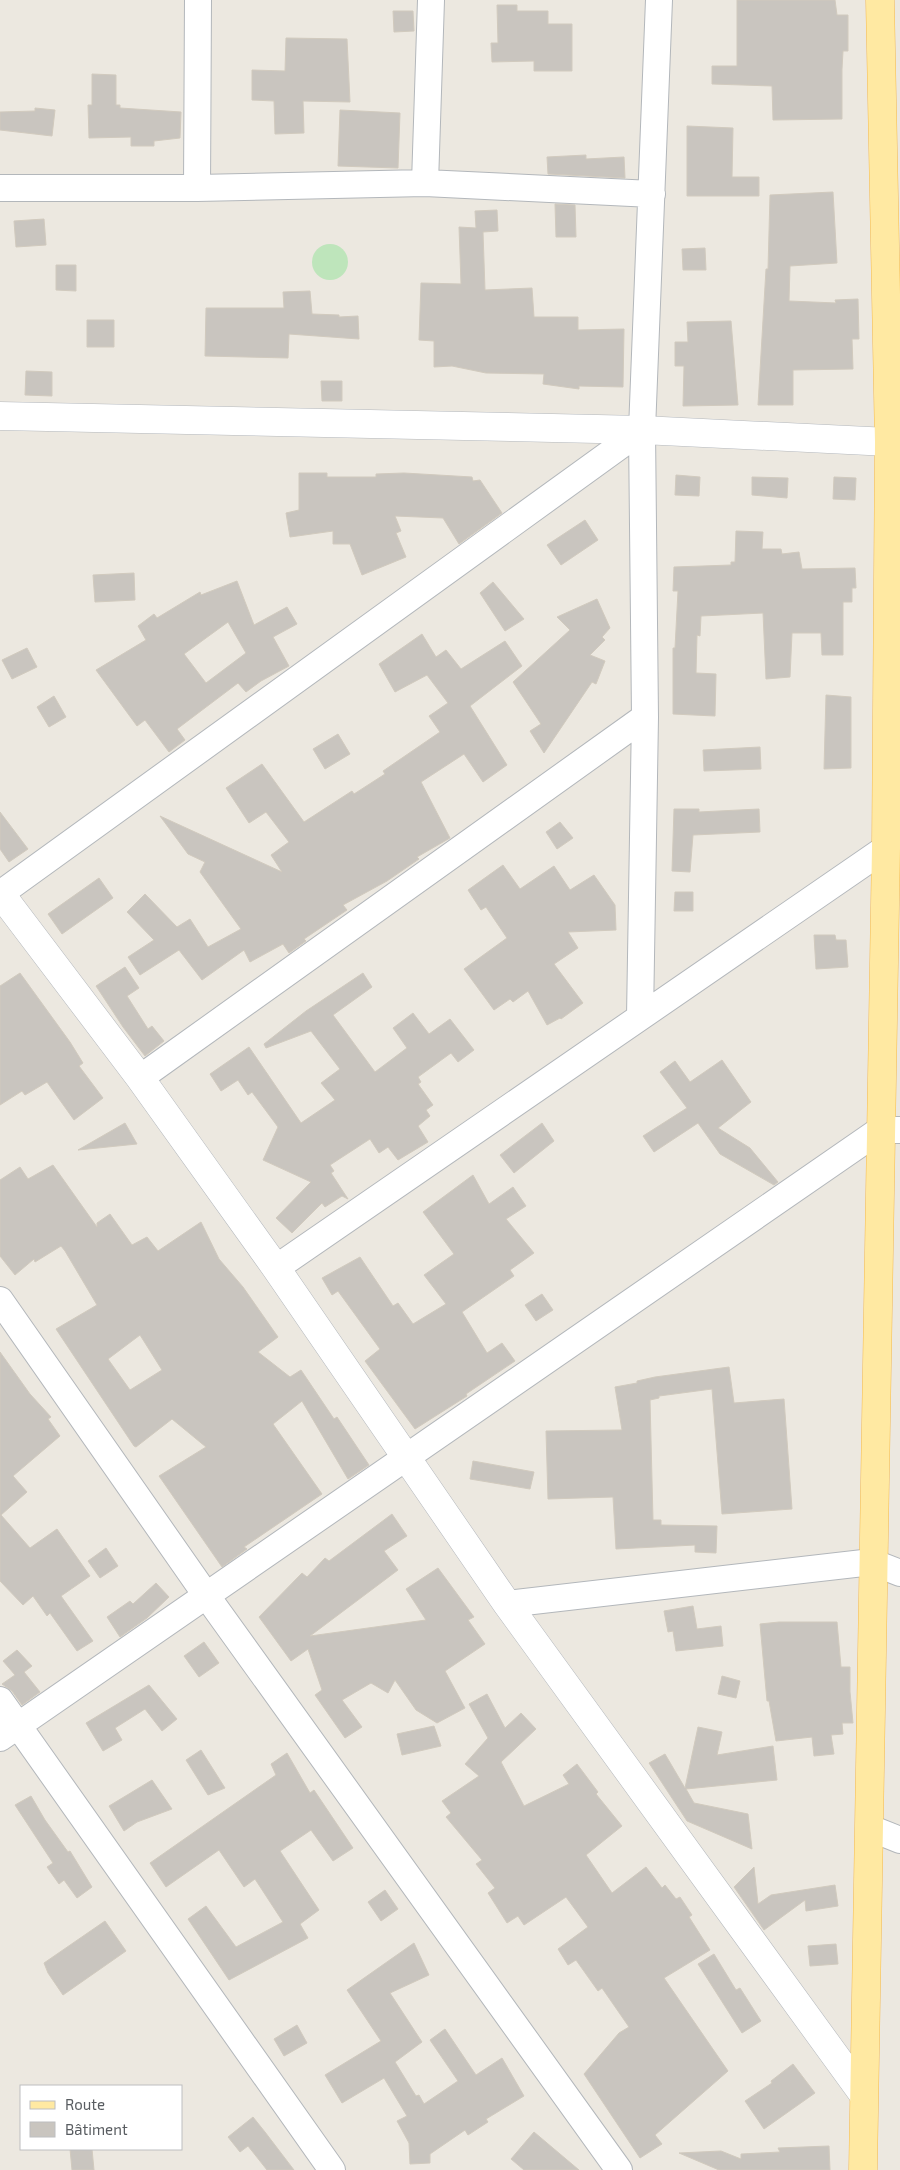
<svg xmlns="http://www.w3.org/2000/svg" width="900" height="2170" viewBox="0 0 900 2170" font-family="'Exo 2',sans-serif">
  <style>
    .green { fill: #bee5bb }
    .building { fill: #c9c5bf; stroke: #d1cabe; fill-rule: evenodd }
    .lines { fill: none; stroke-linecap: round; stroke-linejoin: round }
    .street-casing { stroke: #b3b7bb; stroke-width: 28 }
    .secondary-casing { stroke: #b4b8bd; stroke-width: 29 }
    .primary-casing { stroke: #f4ba51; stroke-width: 29 }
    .street { stroke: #fff; stroke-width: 26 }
    .secondary { stroke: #fff; stroke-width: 28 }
    .primary { stroke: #ffe9a2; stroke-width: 28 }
  </style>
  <rect width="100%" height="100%" fill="#ece8e0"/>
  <path class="green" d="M312 262a18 18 0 1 1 36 0a18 18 0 1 1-36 0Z"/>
  <path class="building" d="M737,0H835L837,15H848V51H843L842,69V119L773,120L772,86L712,84V66H737Z
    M497,5H517V11H548V24H572V71H534V61L492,62L491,43H498Z
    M393,11H413L414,31L394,32Z
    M286,38L347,39L350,102L303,101L304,133L275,134L274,101L252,100V70L285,71Z
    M92,74L116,75V105H120V108L181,112L180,138L154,141V146H131V137L89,138L88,105H92Z
    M35,108L55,110L52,136L0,130V112L35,111Z
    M340,110L400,113L398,168L338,166Z
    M687,126L733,128L732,177H759V196H687Z
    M586,155V159L624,157L625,178L548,174L547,157Z
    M833,192L837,263L790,266L789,301L836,303L835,300L858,299L859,339H852L853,369L793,370V405H758L766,269H768L770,195Z
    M555,204L575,205L576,237H556Z
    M497,210L498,231L483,232L485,290L532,288L534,317H578V330L624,329L623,387L579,386V389L543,384L544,374L486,373L452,366L434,367V341L419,340L421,283L461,284L459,227L476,228L475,211Z
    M44,219L46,245L16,247L14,221Z
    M705,248L706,270H683L682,249Z
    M56,265H76V291L56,290Z
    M310,291L312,314L339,315V317L358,316L359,339L289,334L288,358L205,356L206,308H284L283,292Z
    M87,320H114V347H87Z
    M731,321L738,405L683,406L684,366H675V342H688L687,322Z
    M26,371L52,372V396L25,395Z
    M321,381H342V401H322Z
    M299,473H327V477H376V474L404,473L472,477L473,481L480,480L502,513L459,544L443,518L395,516L401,531L396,533L406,557L362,575L350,544H333V531L290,537L286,513L299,510Z
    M676,475L700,477L699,496L675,495Z
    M752,477L788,478L787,498L752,495Z
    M834,477L856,478L855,500L833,499Z
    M585,520L598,540L561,565L547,545Z
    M736,531L763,532L762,549H781L782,554L799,552L802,569L855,568L856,588H852V602H843V655H822L821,633H792L790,677L766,679L763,613L701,616L700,636L697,635L696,673L716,674L715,716L673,714V648H675L678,591H673L674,567L731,565V562H735Z
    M134,573L135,600L95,602L93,575Z
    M237,581L254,625L287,607L297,624L273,637L289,666L261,681L246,692L238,683L177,729L185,740L169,752L145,720L137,726L96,670L146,640L138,626L154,614L157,618L200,592L201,595ZM228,622L246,653L206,683L184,654Z
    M493,582L524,619L505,631L480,593Z
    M597,599L610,628L602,637L605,640L590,655L605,661L596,684L592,682L544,753L530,731L541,724L513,682L570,630L557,617Z
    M422,634L436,657L446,650L461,669L505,641L522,666L470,706L507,765L483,782L464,754L421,782L450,838L417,857L419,859L387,881L343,905L347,910L304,939L306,941L289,953L283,944L250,962L244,950L202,980L179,950L140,975L128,957L154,940L127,912L145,894L177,927L190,919L208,947L241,929L200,872L205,862L188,854L160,816L282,872L271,855L289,842L266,812L249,823L226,788L262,764L304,822L352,791L354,794L385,774L383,771L440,732L429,716L448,703L427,675L395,692L379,664Z
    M27,648L37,667L12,679L2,660Z
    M826,695L851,697V768L824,769Z
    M54,696L66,717L49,727L37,707Z
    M338,734L350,754L325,769L313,749Z
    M760,747L761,769L704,771L703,750Z
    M674,809H699V812L759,809L760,832L693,835L690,872L672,871Z
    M0,812L28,849L9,862L0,849Z
    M560,822L573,838L557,849L546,832Z
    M503,865L520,889L554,866L570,890L594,875L615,905L616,930L568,932L578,948L554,964L583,1003L561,1019L560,1018L547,1025L528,991L513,1002L510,999L494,1010L464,969L507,938L486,907L481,910L468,890Z
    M99,878L113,898L62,934L48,914Z
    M675,892H693V911H674Z
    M814,935H835L836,940H846L848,967L816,969Z
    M125,967L139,988L127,996L148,1029L152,1026L164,1041L145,1056L123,1027L96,986Z
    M20,973L70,1042L83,1063L79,1066L103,1098L74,1120L47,1082L25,1095L22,1091L0,1105V986Z
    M363,973L372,987L333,1015L375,1072L407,1048L393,1028L413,1013L429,1034L450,1019L474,1050L458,1062L451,1053L418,1077L421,1082L418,1084L433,1105L426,1110L430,1116L418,1126L428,1142L398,1160L388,1147L379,1153L370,1139L330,1165L334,1171L331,1173L348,1199L342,1196L325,1207L322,1203L292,1233L276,1218L311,1182L263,1160L278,1127L252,1092L248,1095L238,1080L221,1091L210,1074L249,1047L301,1123L335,1100L321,1083L340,1069L311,1031L266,1048L264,1044L306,1011Z
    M722,1060L751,1102L718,1128L750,1148L778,1182L774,1185L720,1154L698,1123L654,1152L643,1136L687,1108L660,1072L675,1061L690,1082Z
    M125,1123L137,1144L78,1150Z
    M542,1123L554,1141L514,1173L500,1155Z
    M53,1165L97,1227V1223L110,1214L132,1245L147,1237L158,1251L201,1222L219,1259L243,1287L278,1337L258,1352L290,1377L301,1370L334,1419L337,1417L369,1465L348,1479L302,1401L273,1424L322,1494L244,1547L247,1549L222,1567L159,1476L206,1447L172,1419L136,1447L134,1446L56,1329L97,1305L65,1251L61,1246L35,1262L34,1259L15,1275L0,1256V1180L20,1167L28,1179ZM140,1335L162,1370L130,1390L108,1359Z
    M473,1175L489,1204L513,1187L526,1206L506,1219L534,1253L510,1270L514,1276L462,1312L487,1353L502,1343L515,1361L466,1394L467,1396L415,1429L365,1361L380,1349L338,1291L332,1295L322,1278L360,1257L393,1306L398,1303L413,1324L446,1304L424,1275L454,1254L423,1212Z
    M542,1294L553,1310L536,1321L525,1305Z
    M0,1352L30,1394L51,1417L48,1419L60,1436L13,1476L27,1492L1,1515L30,1548L57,1529L90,1576L61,1596L93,1641L77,1651L50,1613L47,1616L33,1596L23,1605L0,1581Z
    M729,1367L734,1403L784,1399L792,1509L722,1514L712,1389L659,1396V1398L650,1400L653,1520H661V1525L717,1526L716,1553L695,1552V1545L616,1549L613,1497L548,1499L546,1431L622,1430L615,1387L637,1383V1381L655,1377Z
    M473,1461L534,1472L530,1489L470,1479Z
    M392,1514L407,1536L384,1551L398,1570L310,1636L426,1620L406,1589L438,1568L474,1617L468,1620L485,1644L445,1671L465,1708L437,1723L416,1710L395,1680L388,1693L371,1683L342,1700L362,1727L345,1738L315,1695L322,1690L308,1649L291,1661L259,1617L302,1573L307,1577L325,1558L329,1561Z
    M106,1548L118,1566L100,1578L88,1561Z
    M156,1583L169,1597L147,1618L120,1637L107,1617L130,1601L133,1604Z
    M693,1606L697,1629L721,1626L723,1646L676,1651L673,1631L668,1632L664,1611Z
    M779,1622H837L841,1667H850V1692L853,1723H842L843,1734L831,1735L834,1754L814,1756L812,1737L776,1741L769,1701H767L760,1624Z
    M204,1642L219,1663L199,1677L184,1656Z
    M17,1650L32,1666L24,1672L40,1692L22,1705L12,1691L2,1684L15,1675L3,1661Z
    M722,1676L740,1681L736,1698L718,1694Z
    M149,1685L177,1719L162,1731L145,1709L115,1728L122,1740L103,1751L86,1723Z
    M487,1694L505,1728L521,1713L536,1729L501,1762L524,1806L569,1784L563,1775L577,1764L598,1792L596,1794L622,1826L586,1855L612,1893L646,1867L662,1888L665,1885L676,1899L680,1897L692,1915L689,1917L710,1950L664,1978L728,2071L655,2135L662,2144L640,2158L584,2074L619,2033L629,2027L602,1988L598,1991L576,1960L568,1965L558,1949L588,1927L566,1897L524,1925L518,1916L507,1923L488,1893L495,1888L476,1864L482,1860L446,1817L451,1813L442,1801L479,1776L465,1764L488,1738L469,1704Z
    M434,1726L441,1746L402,1755L397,1734Z
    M698,1727L722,1732L717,1755L773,1746L777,1780L686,1789L694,1803L748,1814L752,1849L687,1821L649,1763L665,1754L685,1788Z
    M201,1750L225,1788L208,1795L186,1760Z
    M287,1753L310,1793L314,1790L353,1848L333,1861L311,1830L280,1851L319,1910L300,1924L308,1938L229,1980L188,1919L206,1906L236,1947L283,1922L255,1879L244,1887L219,1850L166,1887L150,1863L276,1775L271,1764Z
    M152,1780L172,1809L137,1822L124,1831L109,1806Z
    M31,1796L45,1820L68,1852L70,1851L92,1887L77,1898L64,1880L59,1884L47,1867L53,1863L15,1805Z
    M754,1867L758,1904L771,1895L835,1885L838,1906L806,1911L805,1900L764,1930L734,1887Z
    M385,1890L398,1909L381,1921L368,1902Z
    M105,1921L126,1951L63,1995L48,1973L44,1963Z
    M414,1943L429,1975L390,1993L422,2042L395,2062L416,2096L419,2095L424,2104L458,2081L430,2040L445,2029L476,2075L502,2058L524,2096L486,2119L488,2122L468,2135L465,2130L430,2154V2163L410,2164L409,2143L397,2121L407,2116L384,2078L342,2103L325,2075L381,2041L347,1990Z
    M836,1944L838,1964L810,1966L808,1946Z
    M714,1954L736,1990L740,1988L761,2021L742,2033L698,1964Z
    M297,2025L307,2043L284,2056L274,2039Z
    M793,2064L815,2093L764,2129L745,2101L772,2083L771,2081Z
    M253,2117L265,2132L294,2170H267L248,2146L240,2152L228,2137Z
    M534,2132L579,2170H524L511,2159Z
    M829,2146L830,2170H719L679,2153L721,2151L741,2159V2154L780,2152L778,2148Z
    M70,2149H92L94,2170H72Z"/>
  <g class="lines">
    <g class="street-casing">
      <path id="street" d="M425,183L431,0
        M0,188H197L425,183L652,194
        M197,188L198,0
        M0,894L642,430
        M640,1017L645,717L642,430L659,0
        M140,1078L645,717
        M276,1268L886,848
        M0,1300L206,1595L619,2170
        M507,1604L872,1562L900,1573
        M0,1700L332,2170
        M0,1738L880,1130H900
        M870,1828L900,1840"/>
    </g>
    <g class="secondary-casing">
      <path id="secondary" d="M0,416L642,430L889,442
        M0,893L140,1078L276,1268L507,1604L863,2094"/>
    </g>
    <g class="primary-casing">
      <path id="primary" d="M863,2170L886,848L889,442L880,0"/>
    </g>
    <use href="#street" class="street"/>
    <use href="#secondary" class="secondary"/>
    <use href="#primary" class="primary"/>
  </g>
  <rect x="20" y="2085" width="162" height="65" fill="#ffffff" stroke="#bdbec0"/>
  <rect x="30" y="2101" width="25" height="8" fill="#ffe9a2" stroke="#bdbec0"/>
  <text x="65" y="2110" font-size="15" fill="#595d61">Route</text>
  <rect x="30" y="2122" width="25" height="15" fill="#c9c5bf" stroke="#bdbec0"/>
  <text x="65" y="2135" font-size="15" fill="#595d61">Bâtiment</text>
</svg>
